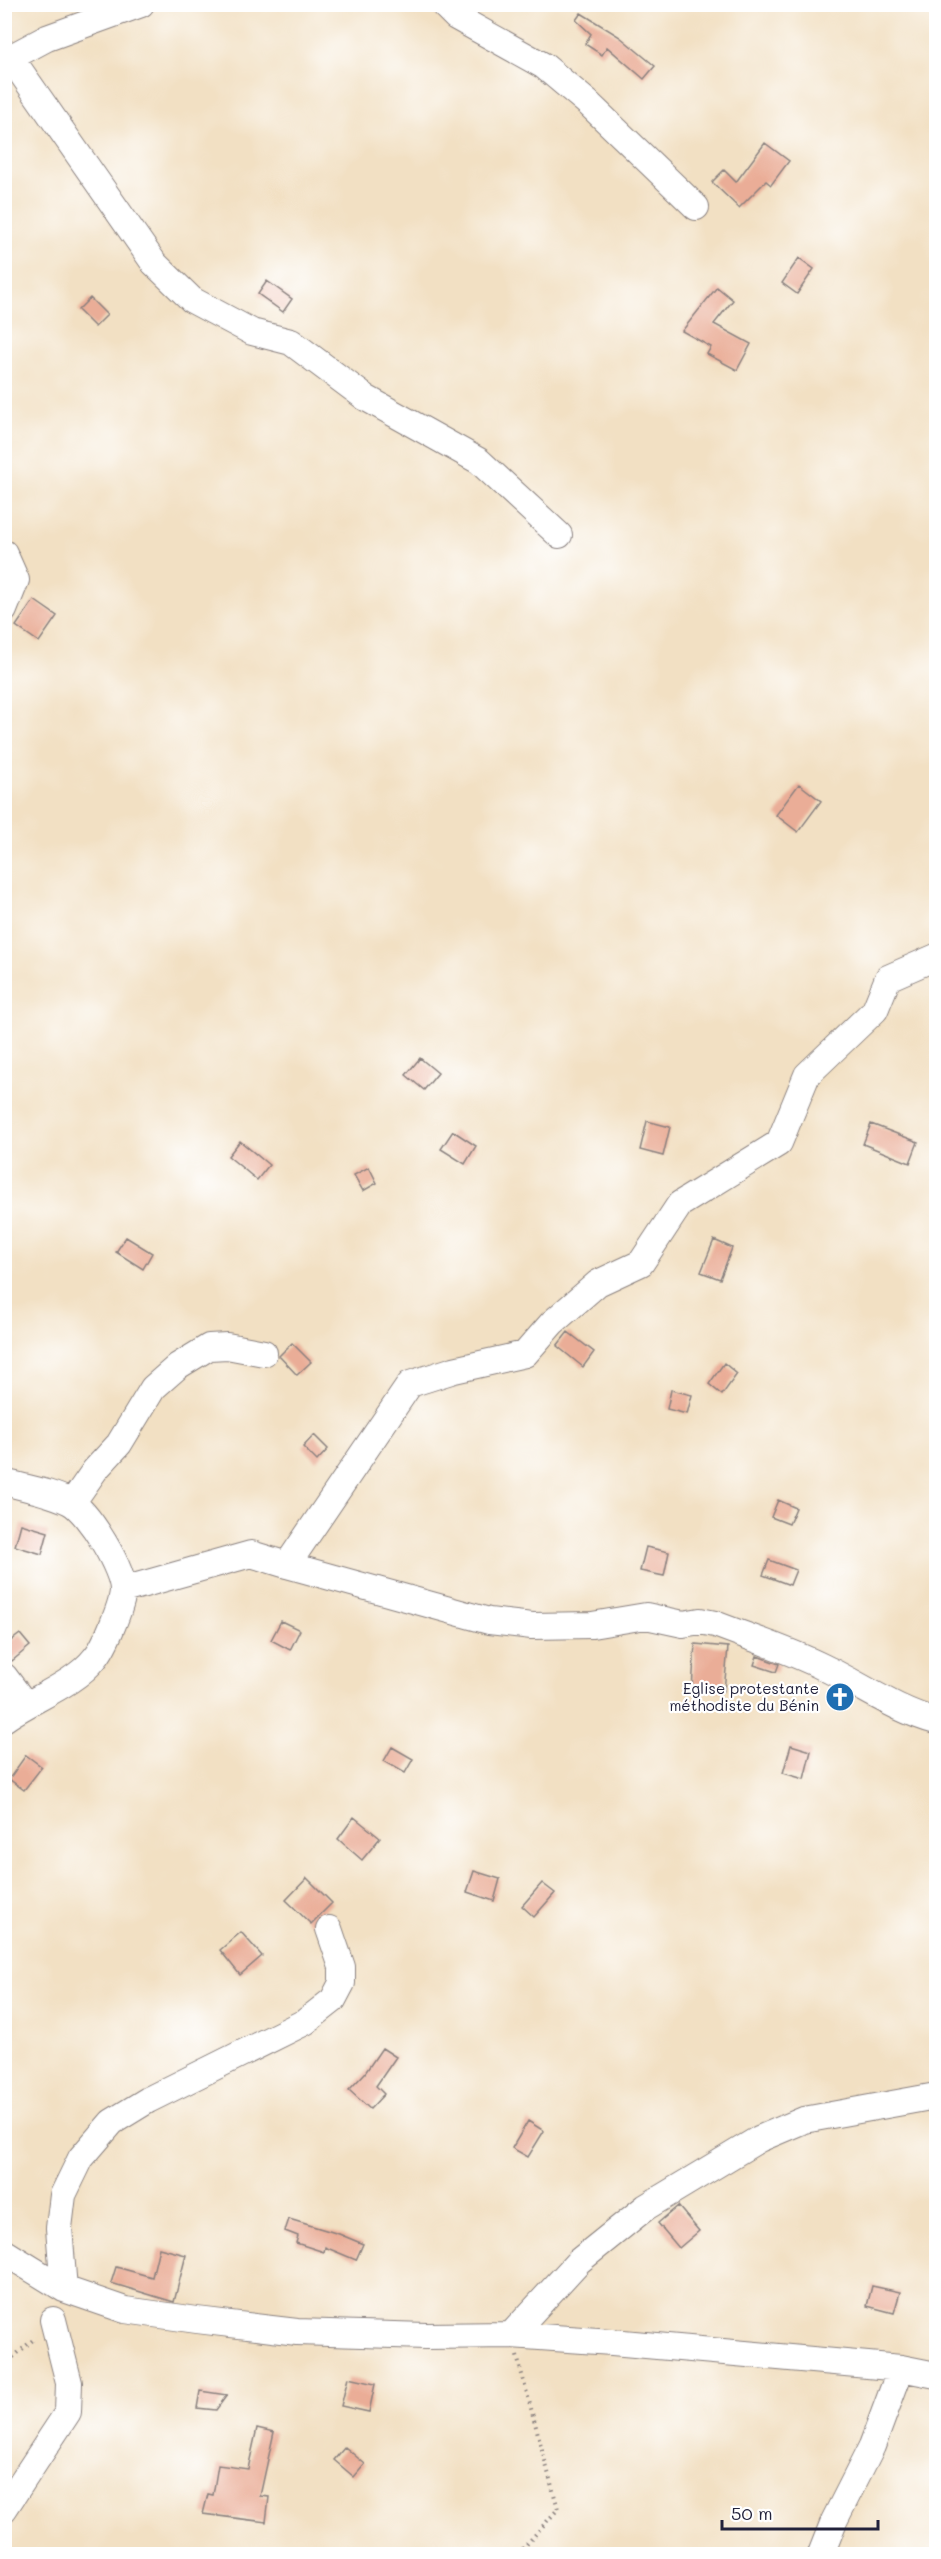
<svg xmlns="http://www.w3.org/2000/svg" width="941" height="2559" viewBox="0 0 941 2559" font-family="Mali,sans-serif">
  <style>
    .building { fill: #eaad97 }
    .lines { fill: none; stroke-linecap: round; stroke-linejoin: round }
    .street-casing { stroke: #8a817f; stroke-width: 28 }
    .path { stroke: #8a817f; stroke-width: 4; stroke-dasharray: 1.5 4.5; stroke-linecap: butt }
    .street { stroke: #fff; stroke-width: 26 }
    .labels { text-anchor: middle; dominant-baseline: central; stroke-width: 4.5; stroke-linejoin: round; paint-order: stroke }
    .poi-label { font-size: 15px; fill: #22223b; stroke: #fff; text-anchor: end }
  </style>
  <rect width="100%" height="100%" fill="#fff"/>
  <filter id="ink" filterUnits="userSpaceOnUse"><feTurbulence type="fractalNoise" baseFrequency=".0167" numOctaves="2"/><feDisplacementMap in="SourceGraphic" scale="12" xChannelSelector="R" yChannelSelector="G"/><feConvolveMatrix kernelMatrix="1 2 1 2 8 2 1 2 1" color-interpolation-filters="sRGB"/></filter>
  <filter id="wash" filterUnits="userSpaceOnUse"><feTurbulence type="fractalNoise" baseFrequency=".008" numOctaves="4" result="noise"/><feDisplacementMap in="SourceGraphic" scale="24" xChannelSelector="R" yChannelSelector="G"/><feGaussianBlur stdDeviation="1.35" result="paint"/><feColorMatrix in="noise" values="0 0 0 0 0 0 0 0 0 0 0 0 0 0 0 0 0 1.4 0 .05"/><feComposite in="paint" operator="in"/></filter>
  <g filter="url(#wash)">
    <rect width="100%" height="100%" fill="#f2e0c3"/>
    <g id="blocks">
      <path class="building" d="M581,13L620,37L655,66L644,79L607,47L602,55L585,44L591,34L576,20Z
        M765,143L789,161L771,185L766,181L739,208L712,182L724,170L736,182Z
        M799,258L814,269L797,294L782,283Z
        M267,281L292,299L283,312L258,294Z
        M717,287L733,300L714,324L751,344L737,370L707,354L711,347L682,331Z
        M90,298L107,315L95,327L78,310Z
        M34,600L57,616L39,642L16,626Z
        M799,784L821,801L798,832L776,815Z
        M420,1058L438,1073L424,1090L406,1075Z
        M647,1121L670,1127L663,1156L640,1150Z
        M871,1124L918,1142L910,1163L863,1144Z
        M453,1131L476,1146L465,1164L441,1149Z
        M240,1141L269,1165L257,1180L228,1156Z
        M369,1167L377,1183L363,1191L354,1175Z
        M126,1237L152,1253L143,1269L116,1252Z
        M714,1240L732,1248L720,1279L701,1272Z
        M568,1332L594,1352L583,1367L557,1346Z
        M292,1343L311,1362L297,1375L279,1356Z
        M724,1363L737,1374L722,1395L709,1384Z
        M671,1390L692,1395L687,1414L667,1409Z
        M314,1435L328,1449L317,1461L303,1447Z
        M778,1500L796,1508L789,1524L771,1517Z
        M21,1524L48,1532L42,1554L15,1546Z
        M646,1547L669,1552L664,1576L640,1571Z
        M769,1560L796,1570L790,1585L763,1575Z
        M281,1621L300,1630L290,1650L271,1640Z
        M20,1634L30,1646L12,1661L4,1651V1646Z
        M695,1644L728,1647L724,1691L692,1688Z
        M757,1656L779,1664L776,1672L754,1665Z
        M791,1745L811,1751L804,1779L783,1773Z
        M392,1747L413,1759L405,1773L384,1761Z
        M26,1755L42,1767L24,1790L9,1779Z
        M354,1817L380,1838L362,1860L338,1839Z
        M474,1871L500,1879L494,1901L467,1892Z
        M307,1878L332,1903L311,1924L286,1900Z
        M542,1883L555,1893L534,1917L522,1906Z
        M241,1932L262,1956L240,1975L220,1950Z
        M382,2048L396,2057L376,2086L384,2094L370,2109L349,2090L365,2073Z
        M528,2121L544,2131L528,2157L512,2148Z
        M678,2206L699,2231L679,2248L658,2223Z
        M289,2219L339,2234L363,2244L356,2260L325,2247L324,2252L296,2243L298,2236L285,2231Z
        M159,2248L186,2255L174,2302L111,2283L116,2267L152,2277Z
        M872,2286L900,2292L894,2313L867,2306Z
        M348,2378L375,2384L369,2412L341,2406Z
        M200,2391L227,2395L216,2410L197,2408Z
        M257,2428L274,2432L260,2496L269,2497L266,2522L203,2514L208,2494L213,2495L218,2465L248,2469Z
        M345,2447L365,2464L354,2477L334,2460Z"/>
    </g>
  </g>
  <g filter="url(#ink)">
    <use href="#blocks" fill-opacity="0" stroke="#8a817f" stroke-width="1.5"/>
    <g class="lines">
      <g class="street-casing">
        <path id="street" d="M443,4L456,17L544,66L588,103L696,207
          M11,58L154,263L192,300L252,332L291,342L366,398L479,461L559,535
          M4,61L47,38L141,4
          M4,553L16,580L4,610
          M4,1482C26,1488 51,1492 70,1502C88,1511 124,1570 123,1591C122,1605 105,1647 95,1658C75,1684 32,1699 4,1719
          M72,1503L95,1470L119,1444L153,1388L178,1366L209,1347L227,1346L264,1353
          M287,1565L489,1621L532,1626L592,1625L646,1616L683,1624L700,1621L715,1624C751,1638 789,1650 823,1667C861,1685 895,1710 936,1721
          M123,1590L251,1554L287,1565L410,1384L454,1370L525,1354L552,1323L598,1283L641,1263L680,1204L779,1143L807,1075L875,1010L888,978L936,957
          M4,1676L25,1704
          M4,2252L64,2289L125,2310L197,2320L297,2332L426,2336L511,2335L612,2342L901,2368L936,2375
          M64,2289L59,2228L63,2195L81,2158L112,2122L148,2100L305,2022L333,2000L342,1983V1967L329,1929
          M511,2335L579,2261L646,2207L759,2139L804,2120L936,2096
          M4,2509L68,2412L69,2383L53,2320
          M821,2554L834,2521L872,2446L901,2368"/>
      </g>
      <path class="path" d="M517,2356L558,2509L518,2554
        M4,2365L34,2339"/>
      <use href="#street" class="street"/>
    </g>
  </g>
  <defs>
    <g id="church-disc" transform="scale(1.5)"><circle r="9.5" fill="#1f6fb2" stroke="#fff"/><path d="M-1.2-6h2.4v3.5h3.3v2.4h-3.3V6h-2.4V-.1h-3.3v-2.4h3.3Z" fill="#fff"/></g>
  </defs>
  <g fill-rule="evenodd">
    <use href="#church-disc" x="840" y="1697"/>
  </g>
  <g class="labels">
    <g class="poi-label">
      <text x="819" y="1688">Eglise protestante<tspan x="819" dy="17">méthodiste du Bénin</tspan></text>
    </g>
  </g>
  <rect width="941" height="2559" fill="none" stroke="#fff" stroke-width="24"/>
  <path d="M722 2520v9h156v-9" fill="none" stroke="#22223b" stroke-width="3"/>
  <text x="731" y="2520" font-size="18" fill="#22223b" stroke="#ffffff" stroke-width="4.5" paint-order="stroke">50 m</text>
</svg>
